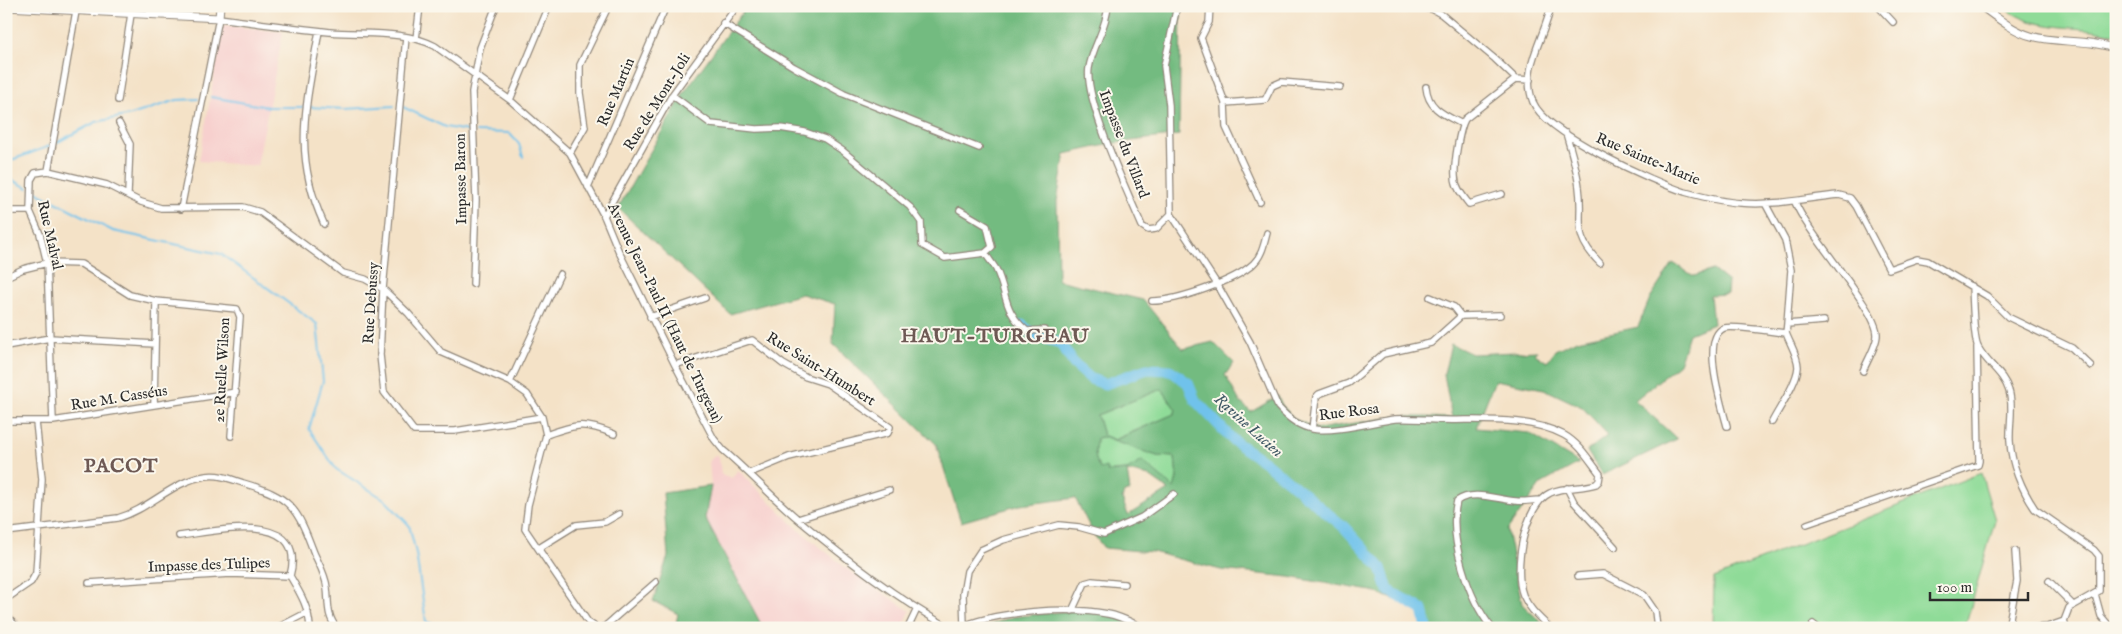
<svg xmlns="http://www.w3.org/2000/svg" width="2122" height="634" viewBox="0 0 2122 634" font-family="'IM FELL English',serif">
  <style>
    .built { fill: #f7d0ce }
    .green { fill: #8fdb98; stroke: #5d8362 }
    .forest { fill: #73bb80; stroke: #4f7356; fill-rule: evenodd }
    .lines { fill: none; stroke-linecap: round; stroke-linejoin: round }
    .stream { stroke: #6fc2eb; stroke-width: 2 }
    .river { stroke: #6fc2eb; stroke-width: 11 }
    .minor-casing { stroke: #908679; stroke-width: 8 }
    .tertiary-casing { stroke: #908679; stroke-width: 9 }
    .minor { stroke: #fff; stroke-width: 5.5 }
    .tertiary { stroke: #fff; stroke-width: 7 }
    .labels { text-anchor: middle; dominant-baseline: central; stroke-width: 4; stroke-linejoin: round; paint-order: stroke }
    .street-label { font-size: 15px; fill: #2b2b2b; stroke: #fbf7ec }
    .water-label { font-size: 16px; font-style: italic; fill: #3f5865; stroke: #fbf7ec }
    .district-label { font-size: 20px; font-weight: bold; letter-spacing: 1px; fill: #6e5954; stroke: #fbf7ec }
  </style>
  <rect width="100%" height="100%" fill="#fbf7ec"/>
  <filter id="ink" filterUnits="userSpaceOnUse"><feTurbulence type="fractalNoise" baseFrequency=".02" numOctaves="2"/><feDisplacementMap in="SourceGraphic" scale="10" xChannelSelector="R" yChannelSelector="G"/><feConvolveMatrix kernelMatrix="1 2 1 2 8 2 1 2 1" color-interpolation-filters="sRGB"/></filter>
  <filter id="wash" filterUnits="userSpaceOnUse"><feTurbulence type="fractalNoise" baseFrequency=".0096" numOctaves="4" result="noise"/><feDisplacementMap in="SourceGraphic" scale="20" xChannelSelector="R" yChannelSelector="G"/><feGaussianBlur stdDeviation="1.12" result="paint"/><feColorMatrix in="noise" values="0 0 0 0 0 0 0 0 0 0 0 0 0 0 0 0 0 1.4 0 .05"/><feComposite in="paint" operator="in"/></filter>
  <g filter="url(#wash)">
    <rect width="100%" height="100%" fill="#f4e2c7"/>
    <path class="built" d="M223,25L283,32L257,166L199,161Z
      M716,455L719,457L721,474L732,478L738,470L799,530L851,572L910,611L902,628H763L705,518L711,486L709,461Z"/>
    <path class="green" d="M2003,6H2114L2116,35C2079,23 2035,34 2003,6Z
      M1162,389L1176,410L1174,414L1114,440L1103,435L1097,415Z
      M1102,437L1157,456L1175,457L1177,478L1174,489C1160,479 1144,470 1127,470C1116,470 1110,473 1100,469C1094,459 1094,449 1097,438Z
      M1981,473L1995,520L1965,628H1713L1714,578Z"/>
    <path class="forest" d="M747,6H1181L1179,135L1115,143L1065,154L1057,201L1058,280L1143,300L1183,349L1213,342L1234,363L1225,375L1240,402L1251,412L1278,396L1282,405L1294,419L1318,429L1400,416L1452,418L1444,374L1451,344L1472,354L1537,351L1535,354L1547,362L1555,350L1577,340L1638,327L1650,298L1673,263L1694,276L1713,270L1728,282L1727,294L1710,295L1713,324L1689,334L1679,364L1635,400L1677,439L1602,475L1587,451L1608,435L1582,407L1544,389L1495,380L1476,428L1529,433L1579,463L1541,484L1507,530L1522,604L1547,628H1430L1428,612L1372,591L1289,577L1221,570L1153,552L1104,548L1094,535L1075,498L1020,505L961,522L936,444L833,344L835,304L802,294L730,314L618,208L685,91ZM1162,389L1176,410L1174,414L1115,440L1103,435L1097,415ZM1102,437L1157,456L1175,457L1177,478L1174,488L1142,461L1127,470L1108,472L1106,467L1100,469C1094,459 1094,449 1097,438ZM1127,471L1149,476L1169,490L1128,515L1122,499L1124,492L1130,491Z
      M711,486L705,518L763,628H675L678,614L653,601L668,556L663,493Z
      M1077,610L1117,617L1139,628H982L1012,617Z"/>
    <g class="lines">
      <path class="stream" d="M211,97L268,107H304
        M309,107L345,109L394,106
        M403,107L445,127L468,131
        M476,132L509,133L519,144L523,157
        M54,144L96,122L131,115L177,100L198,99
        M6,162L50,146
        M6,177L28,188
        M32,190L113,231L221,254L317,324L323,381L309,429L336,469L384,499L409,525L416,553L426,622L446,628"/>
      <path class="river" d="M1022,325L1036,336L1060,343L1074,364L1091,379L1105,384L1147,369L1170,370L1188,383L1195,400L1234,441L1265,462L1344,527L1381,568L1388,590L1423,610L1427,628"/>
    </g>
  </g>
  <g filter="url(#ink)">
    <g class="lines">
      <g class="minor-casing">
        <path id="minor" d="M1108,6C1106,30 1093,45 1089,68C1084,100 1128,193 1142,226L1148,230L1156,229L1171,214
          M1177,6L1164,66L1169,105L1171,214L1217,284L1250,342L1278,407C1287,417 1299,427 1313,429C1333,433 1373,422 1395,419C1410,418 1426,420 1441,420C1480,421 1529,416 1564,435C1580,444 1589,460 1600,474L1599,481L1596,484C1581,489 1564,486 1550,493C1524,505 1513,570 1523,595C1529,609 1539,617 1550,628
          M1210,6L1209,22L1201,38L1225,103L1226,127L1260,202
          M1412,6L1432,9L1441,14L1495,59L1516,79
          M1551,6C1545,37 1520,69 1533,102C1546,134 1652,181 1685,192C1703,197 1722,202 1741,203C1775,206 1806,198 1839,195L1850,198L1856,206L1889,269L1917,259L1928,261L1987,296L2008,317L2072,348L2091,366
          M1878,6L1893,22
          M723,23L794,67L844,94L979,148
          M319,31C307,103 291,153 324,224
          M406,37L383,289L380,355L384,392L414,431H455L542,417
          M416,39L420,6
          M1426,87C1428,109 1445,115 1462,124
          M672,95L711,124L756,129L780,128L805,132L825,139L843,151L910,207L921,222L922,245L945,258L985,253L992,247L987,226L960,210
          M118,100L131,14
          M510,100L549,6
          M1225,103L1265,100L1272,86L1281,82L1340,87
          M119,123L130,144L128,194
          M1566,133C1571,151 1577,169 1579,187C1584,222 1570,233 1600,263
          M570,153L585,127L580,93V65L606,11
          M48,171L107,185L141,202L161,208L243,207L260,212L343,273L365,279L383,289L408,313L441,352L510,382L527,394L542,417L546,435L528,505L525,529L588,622L597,628
          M588,187L666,6
          M1502,194L1469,204C1463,196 1455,187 1455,176C1454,164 1459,130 1465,119L1516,79L1530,80
          M1795,202C1807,234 1878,310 1877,335C1877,345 1867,361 1863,371
          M1766,205L1785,240L1791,270L1787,324L1824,321
          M181,209L219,18C256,23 293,28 330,32C364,35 404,30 435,46L510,100L570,153L604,216L619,252L675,365L714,439L723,450C749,472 773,498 799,520C846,559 896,598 950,628
          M6,211H30
          M604,216L672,95L737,6
          M985,253C988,258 993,264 996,269C1008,294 1002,310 1027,331L1044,330
          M6,277L23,269L47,263L81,264L130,295L156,301L237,309L240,317L231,436
          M473,284L476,200L472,92L480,48L496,6
          M1972,286C1973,299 1973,338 1978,347C1986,363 2004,373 2009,391C2014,407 2009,424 2010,441C2011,464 2022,490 2035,509L2094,550L2099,556V591L2069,608L2064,621L2047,627L2034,628
          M1430,297L1454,307L1461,316
          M1152,301C1177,301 1235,281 1253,264C1262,256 1264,244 1267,233
          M650,317L705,298
          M6,346L50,338L155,344
          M675,365L752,340L783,364L806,377L828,384L890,427L888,433L789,457L750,473
          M510,382L560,274
          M154,405L156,301
          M6,421H53L236,392
          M53,421L47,263L40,234L30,211L31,180L35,173L48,171L76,11
          M1772,422C1779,408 1797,383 1798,367C1798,356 1790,344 1786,333
          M1727,426C1722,407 1700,338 1724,328C1733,325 1774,332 1786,333L1787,324
          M1312,429L1316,397L1319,394L1349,383L1383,354L1431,343L1461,316L1500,315
          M546,435C578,424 583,422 614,434
          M1567,488L1574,502L1615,547
          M798,519L889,490
          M1807,524L1978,465L1979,461L1977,347
          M6,532L118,518C150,509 172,481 206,476C219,474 231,479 243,483C291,497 297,507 314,553C319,564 326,576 327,588C329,602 326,616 337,628
          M179,536C217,531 308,509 290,576
          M539,548L576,525L605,522L619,514
          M1578,576L1603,574L1644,595L1655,611L1657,628
          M2049,581L2073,605
          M89,583L230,574L290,576C300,593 309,607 310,628
          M2095,594L2101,616L2111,628
          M6,599L31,582L36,573L42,479L36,422
          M1072,611L1085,583L1092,581L1124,584
          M6,616L18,628
          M2064,621L2066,628
          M1813,624L1818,628
          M964,626L963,594L967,571L981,550L1003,540L1059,525L1079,527L1104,534L1142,517L1174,494
          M277,628L308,612
          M603,628L656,582
          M908,628L917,609
          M959,628C995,611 1070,606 1108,614C1120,616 1133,623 1144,628
          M1492,628C1468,599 1448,537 1457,501C1473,489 1498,500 1516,501C1524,502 1532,500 1540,500
          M2008,628L2017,581L2015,551"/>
      </g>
      <g class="tertiary-casing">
        <path id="tertiary" d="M1981,6C1996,17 2013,31 2031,36C2060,44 2085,38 2116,49
          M6,7L219,18L220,6"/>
      </g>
      <use href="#minor" class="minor"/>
      <use href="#tertiary" class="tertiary"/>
    </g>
  </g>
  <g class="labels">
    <g class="street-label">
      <text transform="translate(616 92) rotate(-67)">Rue Martin</text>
      <text transform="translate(657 102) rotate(-58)">Rue de Mont-Joli</text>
      <text transform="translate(1124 144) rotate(69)">Impasse du Villard</text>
      <text transform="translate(1648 159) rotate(23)">Rue Sainte-Marie</text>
      <text transform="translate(461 179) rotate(-91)">Impasse Baron</text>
      <text transform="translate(50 235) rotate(77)">Rue Malval</text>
      <text transform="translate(371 303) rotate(-86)">Rue Debussy</text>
      <text transform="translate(665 313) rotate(64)">Avenue Jean-Paul II (Haut de Turgeau)</text>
      <text transform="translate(821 369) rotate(32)">Rue Saint-Humbert</text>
      <text transform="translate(222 370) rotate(-87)">2e Ruelle Wilson</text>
      <text transform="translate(119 398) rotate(-9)">Rue M. Casséus</text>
      <text transform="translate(1349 412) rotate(-7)">Rue Rosa</text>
      <text transform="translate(209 565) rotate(-2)">Impasse des Tulipes</text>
    </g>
    <g class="water-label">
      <text transform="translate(1248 426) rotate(42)">Ravine Lucien</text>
    </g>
    <g class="district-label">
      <text x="995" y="336">HAUT-TURGEAU</text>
      <text x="121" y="466">PACOT</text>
    </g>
  </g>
  <rect width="2122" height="634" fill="none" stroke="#fbf7ec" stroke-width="25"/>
  <path d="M1930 592v8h98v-8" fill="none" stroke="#2b2b2b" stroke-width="2.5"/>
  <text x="1937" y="592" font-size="15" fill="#2b2b2b" stroke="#fbf7ec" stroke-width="4" paint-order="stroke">100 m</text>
</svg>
